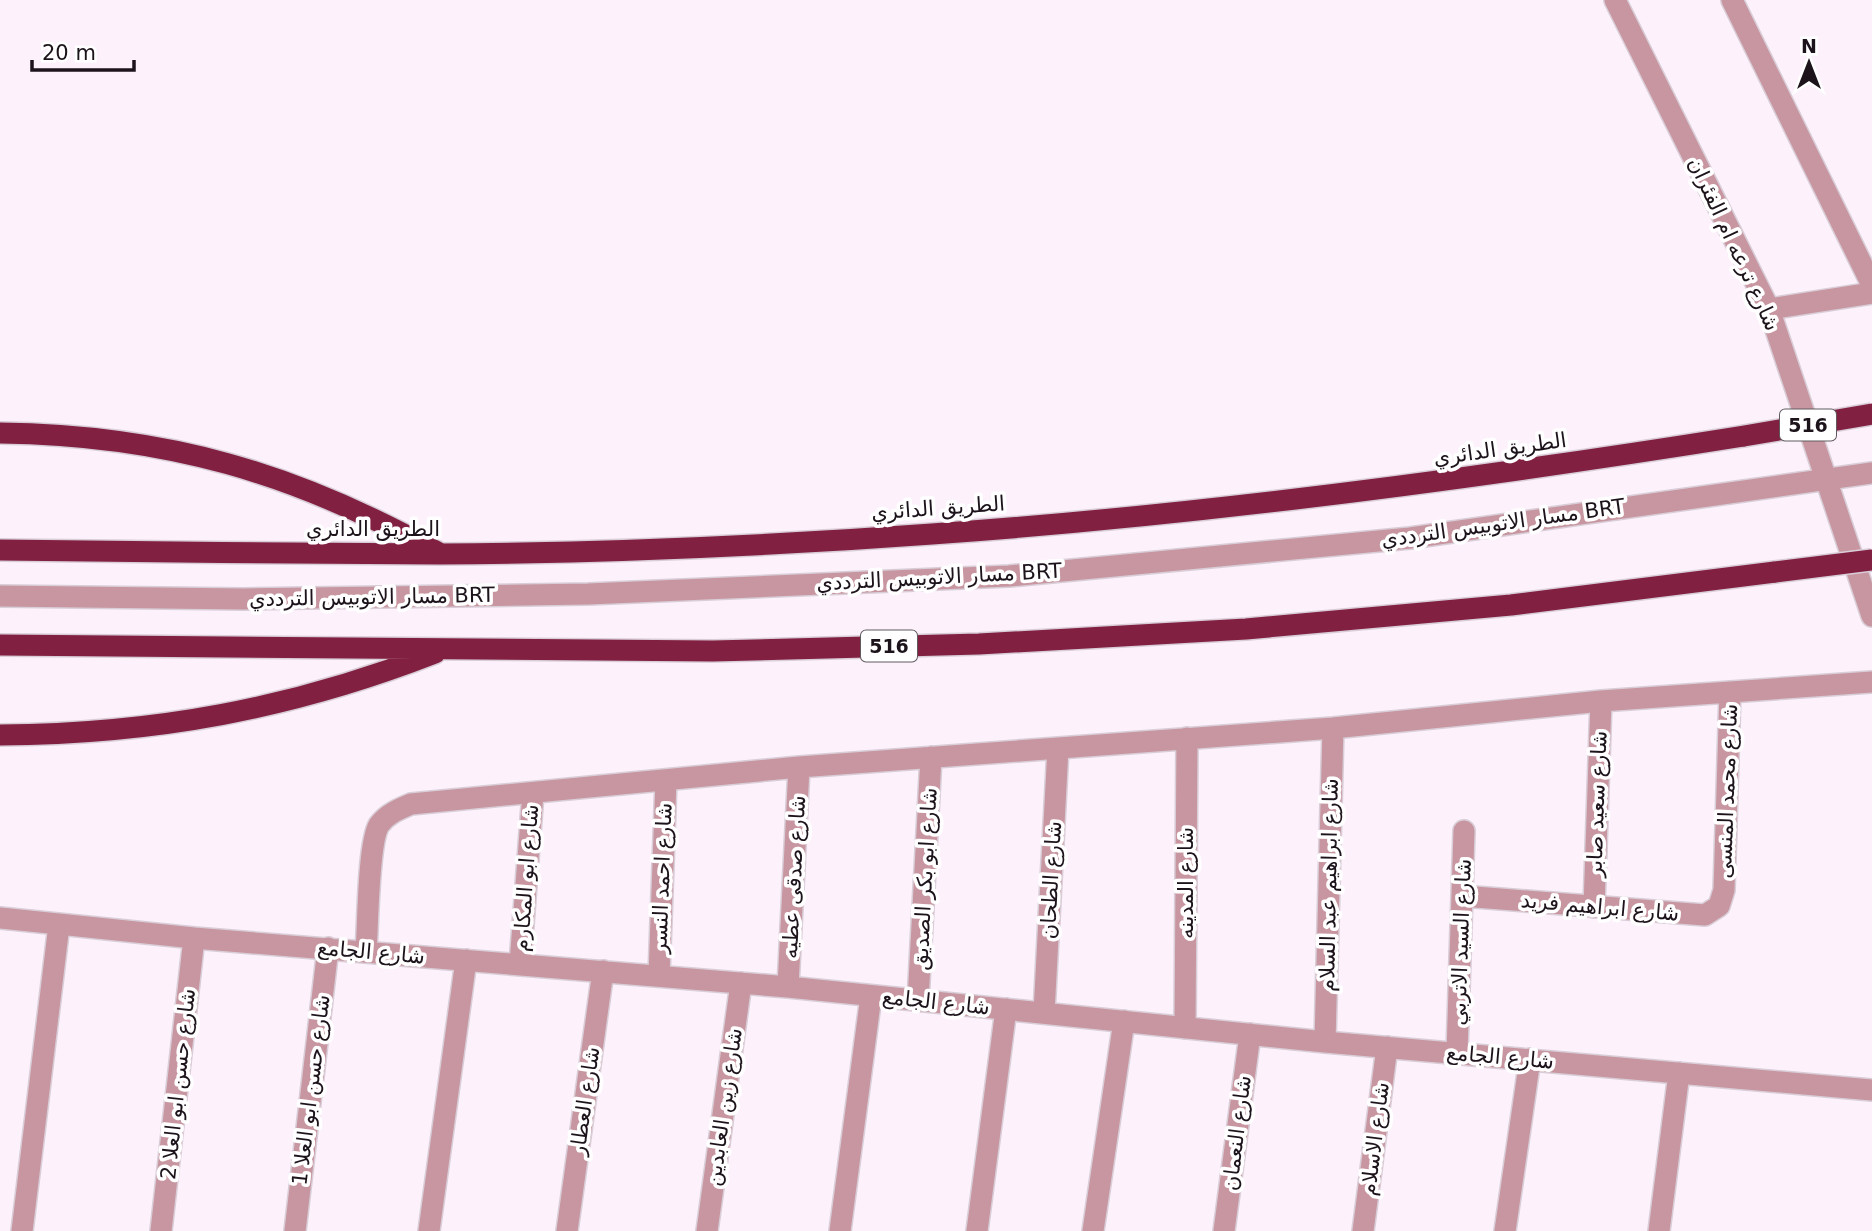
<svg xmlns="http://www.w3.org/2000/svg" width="1872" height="1231" viewBox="0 0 1872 1231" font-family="'DejaVu Sans',Vazirmatn,sans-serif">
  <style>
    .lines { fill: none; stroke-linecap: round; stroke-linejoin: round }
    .minor-casing { stroke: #d9ced8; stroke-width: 24 }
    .highway-casing { stroke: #d9ced8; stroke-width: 24 }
    .minor { stroke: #c796a0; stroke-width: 21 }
    .highway { stroke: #822042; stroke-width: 21 }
    .highway-bridge-casing { stroke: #d9ced8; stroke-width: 24; stroke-linecap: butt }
    .highway-bridge { stroke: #822042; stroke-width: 21 }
    .labels { text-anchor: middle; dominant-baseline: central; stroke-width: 7; stroke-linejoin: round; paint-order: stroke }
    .shield { fill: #fff; stroke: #605a5f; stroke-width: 2 }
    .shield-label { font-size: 19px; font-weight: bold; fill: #1c131b }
    .street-label { font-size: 21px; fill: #1c131b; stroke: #fff }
  </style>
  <rect width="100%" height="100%" fill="#fdf2fc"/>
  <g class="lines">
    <g class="minor-casing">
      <path id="minor" d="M1615,0L1769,309L1872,616
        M1732,0L1872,285
        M1769,309L1872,293
        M0,596L244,599L588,594L1009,576L1410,538L1872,473
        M1462,896L1705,915L1719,906L1724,890L1730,692
        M1594,907L1601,701
        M0,918L194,938L788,987L1325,1042L1872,1090
        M366,952C368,927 368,843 379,825C387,814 399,809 411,804L799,767L1333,728L1601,701L1872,682
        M520,964L533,793
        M659,976L666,780
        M788,987L799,767
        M918,1001L931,757
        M1044,1013L1058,748
        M1185,1028L1187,738
        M1325,1042L1333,728
        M1457,1053L1464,831
        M22,1231L59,925
        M161,1231L194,938
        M295,1231L328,948
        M429,1231L466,960
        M567,1231L603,971
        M707,1231L741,983
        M840,1231L871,996
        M977,1231L1006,1009
        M1093,1231L1124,1021
        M1224,1231L1250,1034
        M1363,1231L1387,1047
        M1505,1231L1530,1059
        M1659,1231L1679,1073"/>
    </g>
    <g class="highway-casing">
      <path id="highway" d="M0,433C166,435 295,473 439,553
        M0,550C147,551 293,554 440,554C604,553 768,546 932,534C1204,515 1474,479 1744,436
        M0,645L713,651L979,644L1246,629L1511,605L1775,572
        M0,735C154,734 291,709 435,653"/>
    </g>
    <use href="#minor" class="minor"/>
    <use href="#highway" class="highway"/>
    <g class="highway-bridge-casing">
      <path id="highway-bridge" d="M1744,436L1872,414
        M1775,572L1872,560"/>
    </g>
    <use href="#highway-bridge" class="highway-bridge"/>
  </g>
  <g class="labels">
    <g class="shield">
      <rect x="1780" y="409.5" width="56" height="31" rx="5"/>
      <rect x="861" y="630.5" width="56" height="31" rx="5"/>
    </g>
    <g class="shield-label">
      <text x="1808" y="425">516</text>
      <text x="889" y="646">516</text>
    </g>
    <g class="street-label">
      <text transform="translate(1734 244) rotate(65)">شارع ترعه ام الفئران</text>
      <text transform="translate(1500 449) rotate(-8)">الطريق الدائري</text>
      <text transform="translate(938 508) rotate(-4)">الطريق الدائري</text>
      <text transform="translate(1503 523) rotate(-8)">مسار الاتوبيس الترددي BRT</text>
      <text x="373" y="529">الطريق الدائري</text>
      <text transform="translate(939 577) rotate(-3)">مسار الاتوبيس الترددي BRT</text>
      <text transform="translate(372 597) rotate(-1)">مسار الاتوبيس الترددي BRT</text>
      <text transform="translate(1727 791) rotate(-88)">شارع محمد المنسى</text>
      <text transform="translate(1597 804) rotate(-88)">شارع سعيد صابر</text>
      <text transform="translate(794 877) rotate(-87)">شارع صدقى عطيه</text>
      <text transform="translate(526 878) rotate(-86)">شارع ابو المكارم</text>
      <text transform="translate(662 878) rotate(-88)">شارع احمد النسر</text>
      <text transform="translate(925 879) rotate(-87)">شارع ابو بكر الصديق</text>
      <text transform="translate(1051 880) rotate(-87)">شارع الطحان</text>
      <text transform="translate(1186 883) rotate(-90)">شارع المدينه</text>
      <text transform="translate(1329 885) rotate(-89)">شارع ابراهيم عبد السلام</text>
      <text transform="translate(1600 907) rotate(5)">شارع ابراهيم فريد</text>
      <text transform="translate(1461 942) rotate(-88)">شارع السيد الاتربي</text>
      <text transform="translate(371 952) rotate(5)">شارع الجامع</text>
      <text transform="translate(936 1002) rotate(6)">شارع الجامع</text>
      <text transform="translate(1500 1057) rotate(5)">شارع الجامع</text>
      <text transform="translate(178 1084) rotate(-84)">شارع حسن ابو العلا 2</text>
      <text transform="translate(311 1090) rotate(-83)">شارع حسن ابو العلا 1</text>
      <text transform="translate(585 1101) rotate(-82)">شارع العطار</text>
      <text transform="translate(724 1107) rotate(-82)">شارع زين العابدين</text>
      <text transform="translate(1237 1133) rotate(-83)">شارع النعمان</text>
      <text transform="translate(1375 1139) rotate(-83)">شارع الاسلام</text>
    </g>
  </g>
  <g transform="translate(1809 63)" stroke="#ffffff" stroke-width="5" paint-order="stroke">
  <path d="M0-5L12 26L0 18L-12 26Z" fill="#1c131b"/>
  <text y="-10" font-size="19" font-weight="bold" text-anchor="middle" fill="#1c131b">N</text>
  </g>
  <path d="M32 60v10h102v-10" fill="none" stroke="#1c131b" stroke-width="3.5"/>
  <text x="42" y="60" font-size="21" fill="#1c131b" stroke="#ffffff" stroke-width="5" paint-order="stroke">20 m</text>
</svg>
